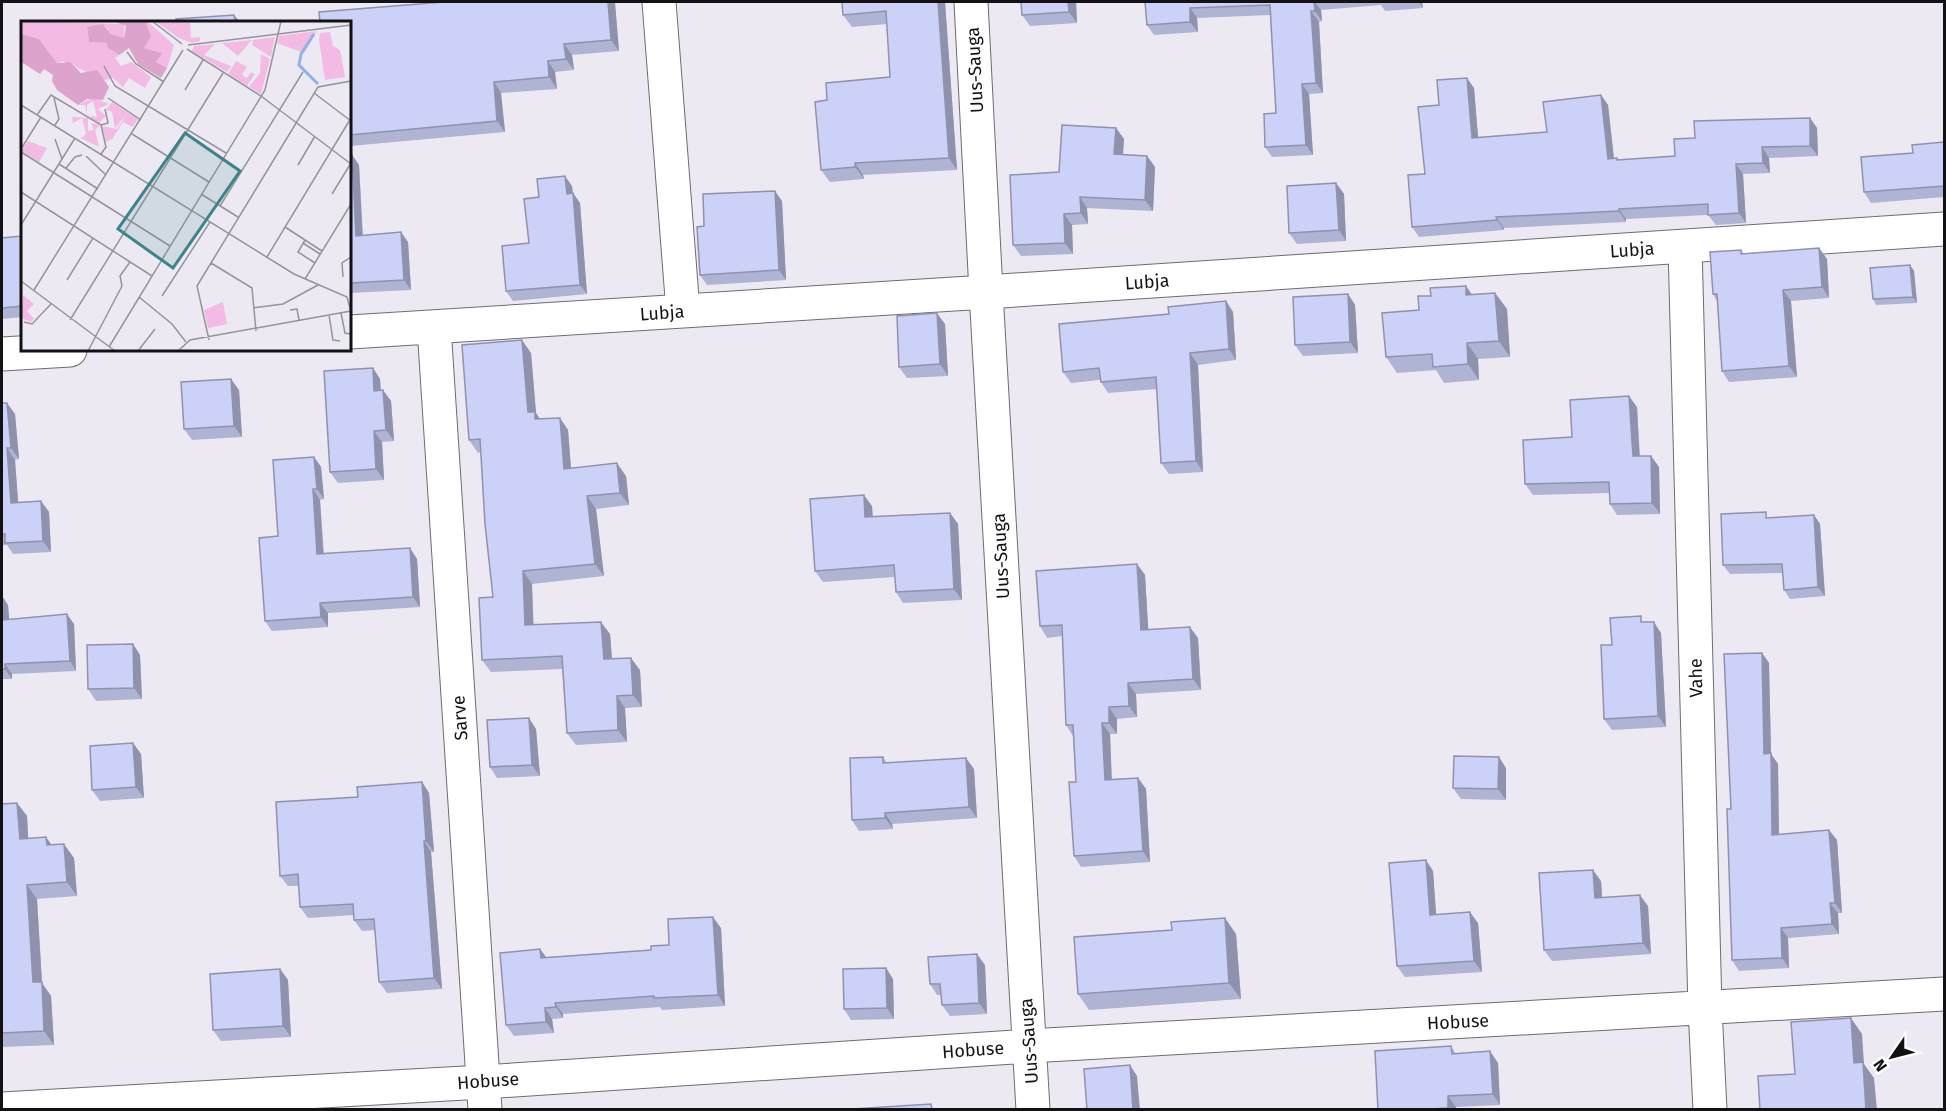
<svg xmlns="http://www.w3.org/2000/svg" width="1946" height="1111" viewBox="0 0 1946 1111" font-family="'Fira Sans',sans-serif">
  <style>
    .lines { fill: none; stroke-linecap: round; stroke-linejoin: round }
    .minor-casing { stroke: #6e6b74; stroke-width: 35 }
    .minor { stroke: #fff; stroke-width: 33 }
    .wall { fill: #afb4d4 }
    .shaded-wall { fill: #8f92ad }
    .building { fill: #ccd1f7; stroke: #8f92ad; stroke-width: 1.5 }
    .labels { text-anchor: middle; dominant-baseline: central; stroke-width: 6; stroke-linejoin: round; paint-order: stroke }
    .street-label { font-size: 18px; fill: #121215; stroke: #fff }
    .inset-river { fill: none; stroke: #90b1e8; stroke-width: 3 }
    .inset-road { fill: none; stroke: #95939a; stroke-width: 1.5 }
    .view { fill: #3c838a; fill-opacity: 0.15; stroke: #3c838a; stroke-width: 3 }
    .inset-edge { fill: none; stroke: #121215; stroke-width: 3 }
  </style>
  <rect width="100%" height="100%" fill="#ece9f3"/>
  <g class="lines">
    <g class="minor-casing">
      <path id="minor" d="M659,2L683,311
        M971,2L986,292L1033,1110
        M1685,246L1705,1008L1710,1110
        M434,327L485,1110
        M350,332L986,292L1944,229
        M2,354L70,350
        M2,1109L483,1082L1029,1046L1944,994"/>
    </g>
    <use href="#minor" class="minor"/>
  </g>
  <path class="wall" d="M945,2L957,170L863,175L864,179L830,182L821,170L827,100L890,77L887,24L852,27L843,15Z
    M1021,2H1076L1077,23L1030,26L1022,15Z
    M1145,2H1422L1423,8L1385,11L1381,5L1321,10L1322,21L1319,22L1323,93L1309,94L1313,155L1272,157L1265,147L1276,113L1270,15L1197,18L1198,32L1154,35L1147,25Z
    M615,3L619,51L572,55L574,70L555,72L557,89L501,93L505,132L350,146V22Z
    M1474,88L1478,137L1547,132L1601,95L1608,105L1614,158L1618,160L1675,156L1695,138L1810,118L1817,128L1818,156L1769,158L1770,173L1743,174L1746,223L1716,225L1708,215L1626,219V222L1504,228V230L1419,237L1412,227L1425,174L1439,105Z
    M1116,128L1124,139L1123,155L1147,156L1155,167L1153,211L1087,208L1088,224L1072,225L1073,254L1021,256L1013,245L1059,172Z
    M1944,142V197L1871,203L1864,192L1913,153Z
    M350,155H352L359,165L363,235L408,242L411,290L350,293Z
    M1336,183L1344,194L1346,241L1297,244L1289,233Z
    M572,186L573,193L580,203L587,294L513,301L506,291L529,243L539,197Z
    M782,201L786,280L707,285L700,275L704,226Z
    M22,236V317L2,319V238Z
    M1819,248L1827,259L1829,298L1791,301L1797,377L1729,382L1722,371L1717,301L1713,294L1741,250L1744,254Z
    M1910,265L1914,271L1917,303L1876,305L1873,299Z
    M1495,293L1507,309L1510,357L1478,359L1479,380L1444,383L1436,370L1397,373L1386,357L1419,310L1472,294Z
    M1348,294L1355,305L1358,353L1303,356L1295,345Z
    M1226,301L1233,312L1236,360L1198,365L1203,472L1169,474L1161,463L1157,389L1108,393L1101,382L1100,380L1071,383L1063,372L1169,314Z
    M945,324L948,376L907,378L899,367Z
    M531,353L536,413L540,419L560,418L568,430L571,468L626,476L629,505L596,509L604,576L532,584L533,625L610,634L612,659L640,670L642,707L625,708L627,742L576,745L567,733L562,669L491,672L482,660L493,597L481,452L478,453L469,440Z
    M373,368L380,379L381,390L391,401L394,441L382,442L384,480L338,483L330,472Z
    M239,390L242,437L192,440L184,429Z
    M2,403L15,414L19,459L15,460L18,502L41,501L49,512L51,552L13,554L7,545H2Z
    M1637,407L1640,456H1651L1659,467L1660,514L1617,515L1610,504V493L1533,495L1525,484L1572,437Z
    M314,457L321,467L324,499L320,500L324,554L410,548L417,559L420,607L328,613V627L272,631L265,621L278,536Z
    M872,506L873,517L950,513L958,524L962,600L903,603L896,592L895,577L823,582L815,571Z
    M1814,515L1820,524L1825,596L1790,599L1784,590L1783,573L1730,574L1723,565L1770,518Z
    M1137,564L1145,575L1148,629L1198,638L1201,690L1136,694L1137,717L1117,719V734H1110L1112,779L1138,778L1146,789L1150,862L1081,867L1074,856L1076,782L1073,736L1066,725L1062,636L1047,638L1040,626Z
    M2,596L8,605L9,619L74,624L76,671L12,674V679H2Z
    M1645,622L1661,633L1666,727L1612,730L1604,719L1612,645Z
    M133,644L140,655L142,699L96,701L88,689Z
    M1762,653L1769,663L1771,754L1778,764L1779,834L1837,840L1842,913H1838L1839,934L1788,938L1789,968L1739,971L1732,960L1731,809Z
    M536,729L540,776L497,778L490,767Z
    M133,743L141,754L144,798L100,801L92,790Z
    M883,757L887,763L974,769L977,818L892,824L893,829L859,831L852,820Z
    M1506,768V800L1461,799L1453,788Z
    M422,782L429,793L434,852H431L442,989L387,993L379,982L375,930L362,931L354,920V915L308,918L300,907L299,886H288L280,876L358,797Z
    M17,803L27,816L28,838L52,845L74,858L77,896L37,899L42,983L51,996L54,1045L2,1047V804Z
    M1433,871L1436,915L1478,923L1482,972L1405,977L1397,966Z
    M1601,881L1602,897L1648,906L1651,954L1552,961L1544,950Z
    M721,928L725,1006L662,1010L660,1007L563,1014V1018L552,1019L554,1033L514,1036L506,1025L540,949L546,957L651,950L669,945Z
    M1236,934L1241,999L1089,1010L1078,994Z
    M985,965L987,1014L950,1016L942,1005L941,995H937L930,984Z
    M886,968L893,979L894,1019L851,1020L844,1009Z
    M280,969L288,980L291,1037L221,1041L213,1030Z
    M1451,1046L1456,1054L1498,1063L1500,1105L1456,1107V1110H1378Z"/>
  <path class="shaded-wall" d="M608,2H614L615,3L619,51L611,40Z
    M938,2H945L957,170L949,158Z
    M1068,2H1076L1077,23L1069,12Z
    M1314,2H1315L1321,10L1322,21L1315,11Z
    M1419,2H1422L1423,8Z
    M1190,8L1197,18L1198,32L1190,22Z
    M1311,11L1319,22L1323,93L1316,83Z
    M234,15L240,22H235Z
    M564,44L572,55L574,70L566,59Z
    M548,61L555,72L557,89L549,77Z
    M1467,78L1474,88L1479,148L1472,138Z
    M494,82L501,93L505,132L497,121Z
    M1302,84L1309,94L1313,155L1306,145Z
    M1601,95L1608,105L1615,169L1608,159Z
    M1810,118L1817,128L1818,156L1810,146Z
    M1116,128L1124,139L1122,165L1114,154Z
    M1762,147L1769,158L1770,173L1763,163Z
    M352,155L359,165L363,246L356,236Z
    M1147,156L1155,167L1153,211L1145,200Z
    M855,163L863,175L864,179L855,167Z
    M1736,164L1743,174L1746,223L1739,213Z
    M565,176L572,186L573,196V193L580,203L587,294L580,285Z
    M1336,183L1344,194L1346,241L1339,230Z
    M775,191L782,201L786,280L779,270Z
    M1080,197L1087,208L1088,224L1081,213Z
    M1619,209L1626,219V222L1619,211Z
    M1064,214L1072,225L1073,254L1065,243Z
    M1496,217L1504,228V230L1497,220Z
    M401,232L408,242L411,290L404,280Z
    M1819,248L1827,259L1829,298L1822,287Z
    M1910,265L1914,271L1917,303L1913,297Z
    M1466,286L1477,302L1466,295Z
    M1783,290L1791,301L1797,377L1789,366Z
    M1495,293L1507,309L1510,357L1499,341Z
    M1348,294L1355,305L1358,353L1350,342Z
    M1226,301L1233,312L1236,360L1229,349Z
    M937,313L945,324L948,376L940,364Z
    M522,340L531,353L536,413L543,424L544,432L528,412Z
    M1467,343L1478,359L1479,380L1468,364Z
    M1190,353L1198,365L1203,472L1196,461Z
    M373,368L380,379L381,402L374,391Z
    M231,379L239,390L242,437L234,426Z
    M383,390L391,401L394,441L386,430Z
    M1629,396L1637,407L1640,467L1633,456Z
    M7,403L15,414L19,459L11,448Z
    M560,418L568,430L572,482L564,469Z
    M374,431L382,442L384,480L376,469Z
    M7,448L15,460L19,514L11,503Z
    M1651,456L1659,467L1660,514L1652,503Z
    M314,457L321,467L324,499L317,489Z
    M617,463L626,476L629,505L620,493Z
    M313,489L320,500L324,565L317,554Z
    M864,495L872,506L873,528L865,517Z
    M587,496L596,509L604,576L595,564Z
    M41,501L49,512L51,552L43,541Z
    M950,513L958,524L962,600L954,589Z
    M1814,515L1820,524L1825,596L1818,587Z
    M410,548L417,559L420,607L413,597Z
    M1137,564L1145,575L1149,641L1141,630Z
    M523,571L532,584L534,638L525,625Z
    M2,596L8,605L10,629L3,620Z
    M320,603L328,613V627L321,617Z
    M67,614L74,624L76,671L70,661Z
    M601,622L610,634L613,672L604,659Z
    M1654,622L1661,633L1666,727L1658,716Z
    M1190,627L1198,638L1201,690L1193,679Z
    M133,644L140,655L142,699L134,688Z
    M1762,653L1769,663L1771,754L1778,764L1779,845L1772,835L1764,754Z
    M631,658L640,670L642,707L633,695Z
    M5,664L12,674V679L5,669Z
    M1128,683L1136,694L1137,717L1129,706Z
    M617,696L625,708L627,742L618,730Z
    M1109,707L1117,719V734L1109,723Z
    M529,718L536,729L540,776L532,765Z
    M1102,723L1110,734L1112,791L1105,780Z
    M133,743L141,754L144,798L136,787Z
    M1499,757L1506,768V800L1498,789Z
    M966,758L974,769L977,818L969,807Z
    M1138,778L1146,789L1150,862L1143,851Z
    M422,782L429,793L434,852L426,841Z
    M17,803L27,816L29,853L20,839Z
    M885,813L892,824L893,829L885,818Z
    M1829,830L1837,840L1842,913L1835,903Z
    M46,837L56,851L47,845Z
    M424,841L431,852L442,989L434,978Z
    M64,844L74,858L77,896L67,882Z
    M1426,860L1433,871L1437,926L1430,915Z
    M1593,870L1601,881L1603,909L1595,898Z
    M27,885L37,899L42,983L51,996L54,1045L44,1031L33,982Z
    M1640,895L1648,906L1651,954L1643,943Z
    M1830,903L1838,913L1839,934L1832,924Z
    M1470,912L1478,923L1482,972L1474,961Z
    M713,917L721,928L725,1006L718,995Z
    M1225,918L1236,934L1241,999L1229,983Z
    M1781,928L1788,938L1789,968L1782,958Z
    M540,949L548,960L541,958Z
    M977,954L985,965L987,1014L979,1003Z
    M886,968L893,979L894,1019L887,1008Z
    M280,969L288,980L291,1037L283,1026Z
    M555,1003L563,1014V1018L556,1007Z
    M545,1008L552,1019L554,1033L546,1022Z
    M1851,1018L1862,1034L1864,1064L1874,1078L1877,1110H1866L1854,1063Z
    M1490,1051L1498,1063L1500,1105L1493,1094Z
    M1130,1065L1137,1076L1140,1110H1133Z
    M1448,1096L1456,1107V1110H1449L1448,1108Z"/>
  <path class="building" d="M444,2H608L611,40L564,44L566,59L548,61L549,77L494,82L497,121L350,135V22H320L319,12Z
    M842,2H938L949,158L855,163V167L821,170L815,102L827,100L826,83L890,77L886,11L843,15Z
    M1021,2H1068L1069,12L1022,15Z
    M1145,2H1314L1315,11H1311L1316,83L1302,84L1306,145L1265,147L1264,114L1276,113L1270,5L1190,8V22L1147,25Z
    M234,15L235,22H176V19Z
    M1467,78L1472,138L1547,132L1543,102L1601,95L1608,159L1617,158V160L1675,156L1674,139L1695,138L1694,121L1810,118V146L1762,147L1763,163L1736,164L1739,213L1708,215V204L1619,209V211L1496,217L1497,220L1412,227L1408,175L1425,174L1418,107L1439,105L1437,80Z
    M1062,125L1116,128L1114,154L1147,156L1145,200L1080,197L1081,213L1064,214L1065,243L1013,245L1010,175L1059,172Z
    M1944,142V186L1864,192L1861,157L1913,153L1912,145Z
    M350,155H352L356,236L401,232L404,280L350,283Z
    M565,176L567,194L573,193L580,285L506,291L502,246L529,243L524,199L539,197L537,179Z
    M1336,183L1339,230L1289,233L1287,186Z
    M775,191L779,270L700,275L697,227L704,226L703,194Z
    M22,236V306L2,308V238Z
    M1819,248L1822,287L1783,290L1789,366L1722,371L1717,294H1713L1710,252L1741,250V254Z
    M1910,265L1913,297L1873,299L1870,268Z
    M1466,286V295L1495,293L1499,341L1467,343L1468,364L1433,367L1432,354L1386,357L1382,313L1419,310L1418,296H1431L1430,288Z
    M1348,294L1350,342L1295,345L1293,297Z
    M1226,301L1229,349L1190,353L1196,461L1161,463L1156,377L1101,382L1099,368L1063,372L1059,324L1169,314L1168,307Z
    M937,313L940,364L899,367L897,316Z
    M522,340L528,412H535V419L560,418L564,469L617,463L620,493L587,496L595,564L523,571L525,625L601,622L604,659L631,658L633,695L617,696L618,730L567,733L562,656L482,660L479,598L493,597L485,524L480,439L469,440L462,345Z
    M373,368L374,391L383,390L386,430L374,431L376,469L330,472L324,371Z
    M231,379L234,426L184,429L181,382Z
    M1629,396L1633,456H1651L1652,503L1610,504L1609,482L1525,484L1523,440L1572,437L1570,400Z
    M2,403H7L11,448H7L11,503L41,501L43,541L5,543V534H2Z
    M314,457L317,489H313L317,554L410,548L413,597L320,603L321,617L265,621L259,538L278,536L273,460Z
    M864,495L865,517L950,513L954,589L896,592L894,565L815,571L810,499Z
    M1766,512V518L1814,515L1818,587L1784,590L1782,564L1723,565L1721,514Z
    M1137,564L1141,630L1190,627L1193,679L1128,683L1129,706L1109,707V723H1102L1105,780L1138,778L1143,851L1074,856L1069,782H1076L1073,725H1066L1062,625L1040,626L1036,571Z
    M2,596L3,620L67,614L70,661L5,664V669H2Z
    M1641,616V622H1654L1658,716L1604,719L1601,645H1612L1610,618Z
    M133,644L134,688L88,689L87,645Z
    M1762,653L1764,754L1771,753L1772,835L1829,830L1835,903H1830L1832,924L1781,928L1782,958L1732,960L1727,809H1731L1724,654Z
    M529,718L532,765L490,767L487,720Z
    M133,743L136,787L92,790L90,746Z
    M1454,756L1499,757L1498,789L1453,788Z
    M883,757V763L966,758L969,807L885,813V818L852,820L850,758Z
    M422,782L426,841H424L434,978L379,982L374,919L354,920L353,904L300,907L298,874L280,876L276,802L358,797L357,787Z
    M17,803L20,839L46,837L47,845L64,844L67,882L27,885L33,982H42L44,1031L2,1033V804Z
    M1426,860L1430,915L1470,912L1474,961L1397,966L1389,863Z
    M1593,870L1595,898L1640,895L1643,943L1544,950L1539,873Z
    M713,917L718,995L654,998V996L555,1003L556,1007L545,1008L546,1022L506,1025L500,953L540,949L541,958L651,950V946L669,945L668,919Z
    M1225,918L1229,983L1078,994L1074,937L1172,930L1171,922Z
    M977,954L979,1003L942,1005L940,984H930L928,957Z
    M886,968L887,1008L844,1009L843,969Z
    M280,969L283,1026L213,1030L210,974Z
    M1851,1018L1854,1063L1863,1062L1866,1110H1760L1758,1076L1795,1074L1791,1022Z
    M1451,1046L1452,1054L1490,1051L1493,1094L1448,1096V1108L1418,1110H1378L1375,1051Z
    M1130,1065L1133,1110H1087L1084,1069Z
    M931,1104L932,1110H836Z"/>
  <g class="labels">
    <g class="street-label">
      <text transform="translate(975 70) rotate(-93)">Uus-Sauga</text>
      <text transform="translate(1632 250) rotate(-4)">Lubja</text>
      <text transform="translate(1147 282) rotate(-4)">Lubja</text>
      <text transform="translate(662 313) rotate(-4)">Lubja</text>
      <text transform="translate(1001 556) rotate(-93)">Uus-Sauga</text>
      <text transform="translate(1696 678) rotate(-91)">Vahe</text>
      <text transform="translate(460 718) rotate(-94)">Sarve</text>
      <text transform="translate(1458 1022) rotate(-3)">Hobuse</text>
      <text transform="translate(1029 1041) rotate(-94)">Uus-Sauga</text>
      <text transform="translate(973 1050) rotate(-4)">Hobuse</text>
      <text transform="translate(488 1081) rotate(-4)">Hobuse</text>
    </g>
  </g>
  <g transform="translate(21 21)">
    <rect width="330" height="330" fill="#ece9f3"/>
    <path d="M0,0L103,3V17L90,13L85,5L66,6L68,21L87,22V27L98,34L94,37L100,45L110,41L130,56L124,67L108,57L102,66L92,57L83,59L42,40L36,42L18,18L1,14ZM126,0L153,24L146,47L135,41L140,32L123,27L122,3ZM134,0H169L170,17L179,16V20L171,22L158,17ZM296,10L283,32L256,22L258,15ZM309,11L312,25L319,29L324,56L304,59L298,19L299,12ZM254,16L250,36L231,24L232,19ZM231,19L217,35L201,22L222,20ZM194,23L183,34L210,45L206,51L171,30L173,25ZM240,33L249,38L240,73L228,66L239,52ZM215,40L226,46L221,54L226,57L230,51L234,53L226,65L207,53ZM72,77L88,83L77,88L85,95L78,102L70,98V95L76,96L72,80L66,84V93L64,84H57ZM91,81L117,98L111,106L102,101L91,118L85,121L81,105L96,108L105,94L94,107L91,91L85,89ZM51,96L67,97V110L73,109L70,102L79,104L74,109L78,126L60,117L65,113L61,97L52,102ZM7,120L26,127L18,141L0,130ZM2,274L13,283L6,290L13,298L10,301L0,297ZM202,281L206,303L187,307L183,289Z" fill="#f3bae3"/>
    <path d="M92,0H124L130,15L123,27L141,32L135,41L146,47L140,57L117,43L108,27L98,34L87,27L86,22L68,21L66,6L82,3L90,13L103,17L105,5ZM0,13L18,18L36,42L49,41L60,52L76,49L88,66L82,79L66,78L57,84L36,69L31,60L32,54L23,48L19,53L0,41Z" fill="#dca3cd"/>
    <path class="inset-river" d="M293,13L280,33L278,44L297,63"/>
    <path class="inset-road" d="M131,0L161,23M167,24L330,4M166,28L240,75L330,143M106,31L115,43L143,61M83,45L94,65L205,132M164,69L182,39M293,72L330,100M33,77L38,98L34,104M87,77L120,99M0,84L273,253L326,276L330,291M16,94L30,74L80,104L87,102L84,88M111,113L188,161M34,118L41,138M0,128L20,96M0,131L149,225M80,133L85,126L80,104M65,135L85,154M38,143L77,168M277,144L294,115M45,147L54,136L61,134M0,171L131,255M180,173L217,196M311,173L330,142M199,185L282,51M0,204L54,117M264,206L301,230M284,219L277,231L294,242M282,222L299,233M246,236L330,97M190,242L231,267L235,310M322,256L321,242L330,236M284,258L330,183M46,259L72,217M0,260L94,330M13,269L162,29M141,275L189,201M118,276L151,303L165,321M232,287L262,283L297,264M269,289L276,288L278,299M320,292L324,312L330,313M308,294L312,319L319,320M49,299L202,52M3,301L11,303L30,283M188,319L176,265L297,66L330,60M88,326L244,69L260,0M67,330L101,265L99,255L109,241M117,330L134,308M157,330L169,319L330,290"/>
    <path class="view" d="M164,112L219,150L152,247L97,208Z"/>
    <rect width="330" height="330" class="inset-edge"/>
  </g>
  <rect width="1946" height="1111" fill="none" stroke="#121215" stroke-width="6"/>
  <g transform="translate(1892 1057) rotate(235)" stroke="#ffffff" stroke-width="4.5" paint-order="stroke">
  <path d="M0-4.5L10 22L0 15L-10 22Z" fill="#121215"/>
  <text y="-9" font-size="16" font-weight="bold" text-anchor="middle" fill="#121215">N</text>
  </g>
</svg>
